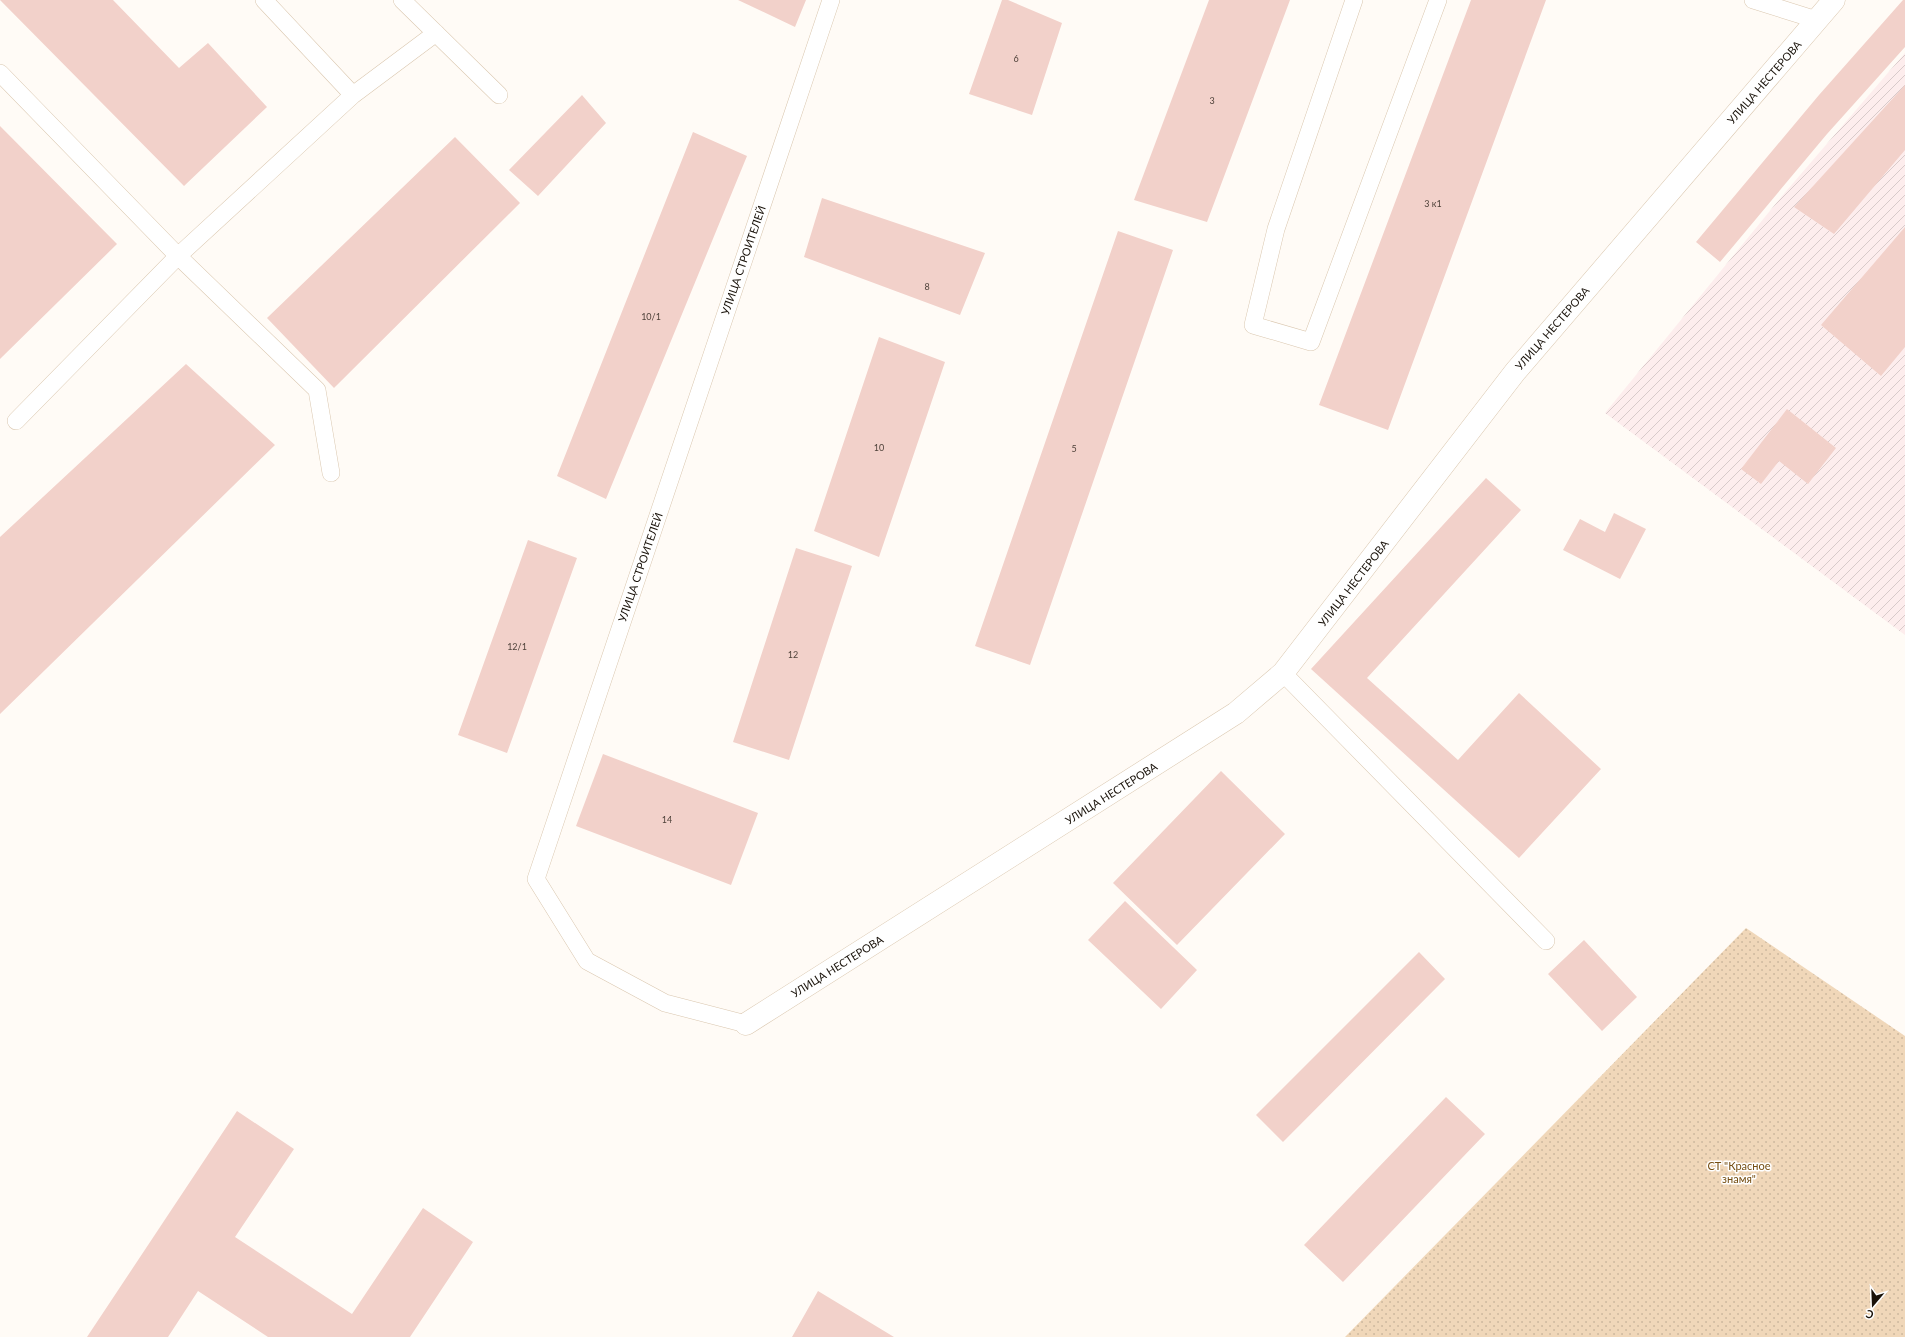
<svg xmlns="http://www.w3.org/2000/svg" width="1905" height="1337" viewBox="0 0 1905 1337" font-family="Lato,sans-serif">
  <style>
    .industrial { fill: url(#industrial-furrows) }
    .park { fill: url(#park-dots) }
    .building { fill: #f2d1ca }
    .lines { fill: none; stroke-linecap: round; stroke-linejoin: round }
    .lane-casing { stroke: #dac7af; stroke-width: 18 }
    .street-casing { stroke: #dac7af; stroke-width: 23 }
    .lane { stroke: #fff; stroke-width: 17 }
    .street { stroke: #fff; stroke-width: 22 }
    .labels { text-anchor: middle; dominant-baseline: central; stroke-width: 3; stroke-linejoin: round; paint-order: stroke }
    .number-label { font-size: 9px; fill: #4f423a }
    .street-label { font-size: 11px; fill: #19120a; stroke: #fff }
    .park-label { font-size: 11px; fill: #754e12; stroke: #fff }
  </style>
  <defs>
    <pattern id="industrial-furrows" width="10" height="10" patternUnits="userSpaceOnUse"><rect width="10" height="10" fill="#fdeded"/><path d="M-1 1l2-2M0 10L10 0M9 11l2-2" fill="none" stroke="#d8caca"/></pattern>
    <pattern id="park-dots" width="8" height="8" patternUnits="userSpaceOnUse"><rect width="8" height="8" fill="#f0d7b9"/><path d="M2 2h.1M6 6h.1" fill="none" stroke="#cdb89e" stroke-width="1.8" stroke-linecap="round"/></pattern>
  </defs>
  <rect width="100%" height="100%" fill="#fffbf6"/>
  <path class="industrial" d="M1905,53V635L1605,413L1782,196Z"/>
  <path class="park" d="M1746,928L1905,1036V1337H1345Z"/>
  <path class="building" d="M0,0H113L179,68L208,43L267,107L184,186Z
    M738,0H806L795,27Z
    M1002,0H1008L1062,23L1032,115L969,94Z
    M1209,0H1290L1207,222L1134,200Z
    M1471,0H1546L1388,430L1319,405Z
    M1903,0H1905V47L1827,134L1720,262L1696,242L1819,95Z
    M1905,85V150L1834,234L1794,207Z
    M582,95L606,123L538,196L509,170Z
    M0,126L117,244L0,359Z
    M693,132L747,156L606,499L557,476Z
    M455,137L520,203L334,388L267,318Z
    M822,198L985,253L960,315L804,257Z
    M1905,227V347L1881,376L1821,325Z
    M1118,231L1173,250L1030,665L975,646Z
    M879,337L945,362L879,557L814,531Z
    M186,364L275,445L0,714V537Z
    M1787,409L1836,448L1808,484L1779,461L1761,484L1741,469Z
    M1486,478L1521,510L1367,678L1458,760L1519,693L1601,769L1519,858L1311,669Z
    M1614,513L1646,529L1620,579L1563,550L1580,519L1605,532Z
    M528,540L577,558L507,753L458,735Z
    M796,548L852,566L789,760L733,742Z
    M603,754L758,813L731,885L576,826Z
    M1221,771L1285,834L1177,945L1113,883Z
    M1125,901L1197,970L1161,1009L1088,940Z
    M1584,940L1637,997L1602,1031L1548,974Z
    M1419,952L1445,979L1283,1142L1256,1115Z
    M1446,1097L1485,1134L1343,1282L1304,1245Z
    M237,1111L294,1149L235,1237L352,1314L423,1208L473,1242L410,1337H268L198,1291L168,1337H87Z
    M818,1291L894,1337H792Z"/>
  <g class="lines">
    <g class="lane-casing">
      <path id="lane" d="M264,0L353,95
        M402,0L499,95
        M1354,0L1276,229L1253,325L1311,342L1438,0
        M1753,0L1817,20
        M0,73L178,256L317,390L331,473
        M16,421L178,256L353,95L436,33
        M1283,673L1546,941
        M746,1024L665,1003L587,961L536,879L831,0"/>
    </g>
    <g class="street-casing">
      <path id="street" d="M746,1024L1236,713L1283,673L1515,372L1834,0"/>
    </g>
    <use href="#lane" class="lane"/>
    <use href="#street" class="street"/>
  </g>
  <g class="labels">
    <g class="number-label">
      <text x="1016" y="58">6</text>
      <text x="1212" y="100">3</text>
      <text x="1433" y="203">3 к1</text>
      <text x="927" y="286">8</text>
      <text x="651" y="316">10/1</text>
      <text x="879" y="447">10</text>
      <text x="1074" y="448">5</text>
      <text x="517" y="646">12/1</text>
      <text x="793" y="654">12</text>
      <text x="667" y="819">14</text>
    </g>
    <g class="street-label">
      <text transform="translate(1764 82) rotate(-49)">УЛИЦА НЕСТЕРОВА</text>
      <text transform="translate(743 260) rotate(-71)">УЛИЦА СТРОИТЕЛЕЙ</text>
      <text transform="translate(1552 328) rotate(-49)">УЛИЦА НЕСТЕРОВА</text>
      <text transform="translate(640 567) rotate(-71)">УЛИЦА СТРОИТЕЛЕЙ</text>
      <text transform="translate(1353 583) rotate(-52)">УЛИЦА НЕСТЕРОВА</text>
      <text transform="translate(1111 793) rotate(-32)">УЛИЦА НЕСТЕРОВА</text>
      <text transform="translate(837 966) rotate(-32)">УЛИЦА НЕСТЕРОВА</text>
    </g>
    <g class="park-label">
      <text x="1739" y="1165">СТ "Красное<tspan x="1739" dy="13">знамя"</tspan></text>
    </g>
  </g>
  <g transform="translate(1873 1305) rotate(199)" stroke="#ffffff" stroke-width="3" paint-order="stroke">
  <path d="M0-3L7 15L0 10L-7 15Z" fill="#19120a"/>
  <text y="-6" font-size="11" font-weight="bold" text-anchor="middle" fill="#19120a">С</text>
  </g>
</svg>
